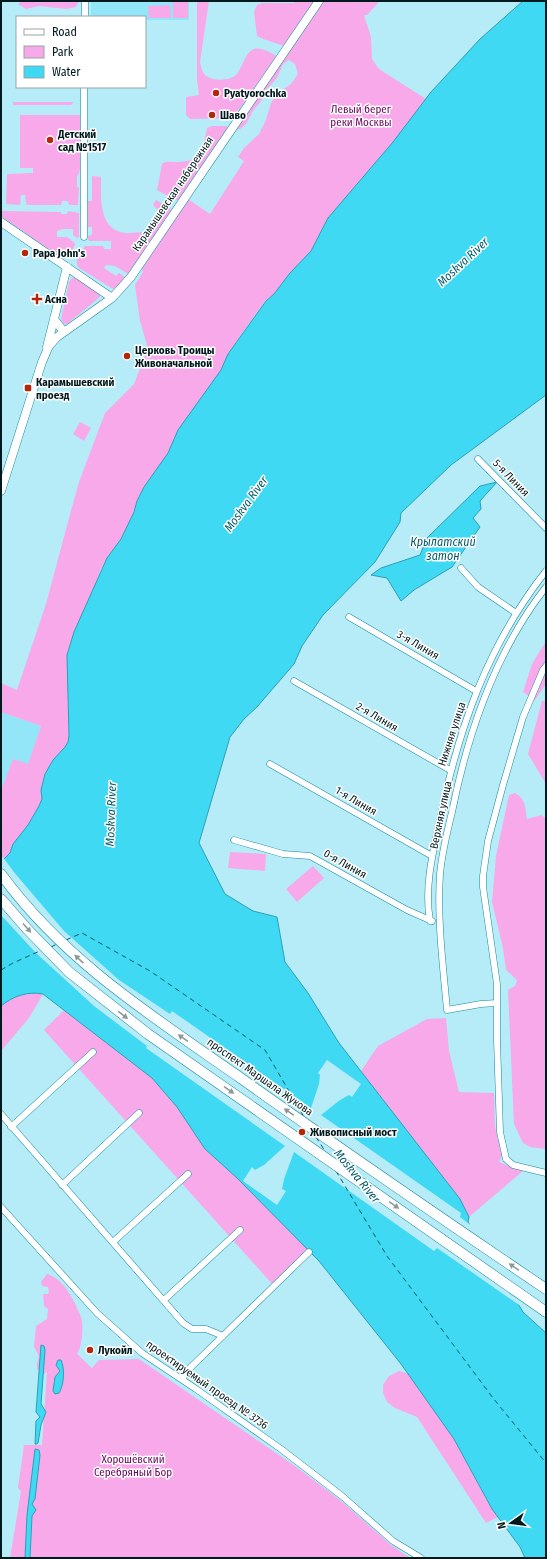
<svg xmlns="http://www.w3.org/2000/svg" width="547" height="1559" viewBox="0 0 547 1559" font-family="'Fira Sans Condensed',sans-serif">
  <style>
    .built { fill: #92e6f8 }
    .green { fill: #f7a9ea }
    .water { fill: #40d9f4; stroke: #2d9fb4 }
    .pier { fill: #b6ecf8 }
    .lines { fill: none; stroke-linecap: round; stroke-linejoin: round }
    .ferry { stroke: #005b69; stroke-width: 1; stroke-dasharray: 5 4; stroke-linecap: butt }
    .minor-casing { stroke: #17899c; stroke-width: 7 }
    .tertiary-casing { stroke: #17899c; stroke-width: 9 }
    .primary-casing { stroke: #17899c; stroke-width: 11 }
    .minor { stroke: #fff; stroke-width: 6 }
    .tertiary { stroke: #fff; stroke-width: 8 }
    .primary { stroke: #fff; stroke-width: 10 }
    .oneway { fill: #8c989a }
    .poi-dot { fill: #b4270a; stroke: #fff; stroke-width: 1.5 }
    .labels { text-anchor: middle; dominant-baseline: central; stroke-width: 3; stroke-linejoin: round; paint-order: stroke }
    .poi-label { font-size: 11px; font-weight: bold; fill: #00191e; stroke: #fff; text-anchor: start }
    .park-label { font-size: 11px; fill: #64045b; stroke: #fff }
    .street-label { font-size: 11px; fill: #00191e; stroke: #fff }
    .water-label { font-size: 12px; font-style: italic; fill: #005b69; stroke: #fff }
  </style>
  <rect width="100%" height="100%" fill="#b6ecf8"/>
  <path class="built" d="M91,1H189V20H145V17H91Z
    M1,712L41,726L28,765L13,759L1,791Z"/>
  <path class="green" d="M21,1C40,4 60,0 79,1L76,7L66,9L39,6L26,9L18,4Z
    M173,1H188V18H173Z
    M197,1H209L200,62C201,67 202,72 206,76C213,81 230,81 236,75C243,68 244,53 254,49C261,47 269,52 275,55L276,57L233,118L190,119L186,115V97L199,95L197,80Z
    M296,1H315L284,46L263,39L257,36L254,12L257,5L262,3H294Z
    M323,1H380L367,15H364L371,37L372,59L376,65L379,69L426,99L393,142L328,218L311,251L290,273L274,294L265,301L240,336L228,354L221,370L178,430L168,453L144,488L137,501L134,512L121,539L107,558L101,569L89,600L74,632L67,655L69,736L68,742L65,747L53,760L45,774L41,790L42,799L39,806L28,825L13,844L10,853L1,862V791L13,759L28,764L41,726L1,712V683L17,690L46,604L69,518L79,482L105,413L134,384L144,358L147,345L140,321L135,285L143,272L142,269L188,199L210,214L244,161L238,157L244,148L259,134L266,120L271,103L278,93L291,84L298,74L295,64L289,60L283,64L277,78L266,90L262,100L253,111L246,124L240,129L234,130Z
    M170,5L171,18H149L148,6Z
    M13,102H74L71,105H13Z
    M20,115H80V168L79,174L77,176V186L79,188L78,205H69L68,201H62L61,205H27L26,203L25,195H21L20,205L6,204L7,174L33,173V168H20Z
    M212,126H226L228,128L178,200H175L157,190L162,164C165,161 169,162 174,162C202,162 202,153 207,128Z
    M92,176L101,177C101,196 98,230 125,233C131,234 137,231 144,233L159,211L153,205L156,200L170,208L171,211L128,274L115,266L106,265L104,268L116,276L119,273L125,277L120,285L113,289L79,268C73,260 81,253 85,246H103L104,249H111V241H89L88,239V236L92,235V227H88V201H92Z
    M1,193V209L3,211L61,212V214H67L68,211L79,213V237L77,238L73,235V229H63L57,231V237H67L75,243C75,248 69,257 64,259L61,258L1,216Z
    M72,278H76L99,294L100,297L67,324H64L61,319L69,282Z
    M80,422L91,428L84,441L73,434Z
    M546,641V684L535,700L523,692L532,664Z
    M542,701H546V784L528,754Z
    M515,793C526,799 525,807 527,819L541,815L546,818V1149L530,1147L523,1143L514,1124L508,990L515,986L517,980L506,970L503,948L492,902L496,856L509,795Z
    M230,852L266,854L265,871L228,868Z
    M313,866L324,878L297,902L286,889Z
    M37,992L43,994L29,1018L1,1051V1006L10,998Z
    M64,1010L152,1078L177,1107L205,1149L237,1178L310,1251L274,1286L44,1030Z
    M446,1018L449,1051L459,1092L494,1093L495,1127L502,1156L499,1162L523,1171L469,1217L460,1199L361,1071L378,1046L427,1019Z
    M47,1274C64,1278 75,1302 81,1317C84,1325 82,1347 77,1354L92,1368L99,1360L139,1359L295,1466L340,1500L391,1545L410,1558H10L21,1491L18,1488L24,1445H42L47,1372L44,1374L37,1369V1364L39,1356L34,1347L36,1326L47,1319L48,1309L44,1306L43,1294H48L49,1292L48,1287L42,1286L41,1282Z
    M399,1371L409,1374L454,1439L485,1497L498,1517L486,1523L417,1417L395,1408L387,1402L383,1393V1385L389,1376Z"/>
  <path class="water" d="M523,1H546V395L451,465L401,513L400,522L375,562L323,615L302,646L294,664L257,707L244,719L230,737L199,843L225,894L253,911L277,917L285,962L308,993L339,1043L460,1199L469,1217L468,1222L523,1312L546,1333V1558H525L520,1547L492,1509L454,1439L401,1364L319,1261L237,1178L205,1149L177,1107L152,1078L43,994C28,991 13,996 1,1006V862L10,853L13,844L28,825L39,806L42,799L41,790L45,774L53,760L65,747L68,742L69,736L67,655L74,632L107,558L121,539L134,512L137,501L144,487L168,453L178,430L221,370L228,354L266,301L274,294L290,273L311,251L328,218L393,142L431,92L480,39Z
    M497,482L480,501L481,509L473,518L480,527L452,567L414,590L401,601L387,578L371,575L381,568L420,555L427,538L480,486Z
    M41,1345L44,1346L45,1350L41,1404L46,1412L41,1425L38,1443L37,1444H35L36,1421L40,1417L36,1412Z
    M58,1360H61C65,1369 64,1385 59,1393L55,1394L53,1391L55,1377L60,1371L56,1365Z
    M35,1449L39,1450L40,1455L35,1499L32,1504L36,1510L32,1516L30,1558H25L27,1515Z"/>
  <path class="pier" d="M3,857L13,871L64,931L119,980L170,1014L172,1011L311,1108L319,1084L320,1075L318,1073L327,1060L361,1084L352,1097L349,1095L340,1100L321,1115L461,1213L460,1217L472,1226L522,1307L437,1248L434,1251L294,1152L284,1179L282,1189L286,1191L277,1205L243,1181L252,1167L255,1170L264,1165L285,1146L146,1048L147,1046L94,1006L36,953L1,915V859Z"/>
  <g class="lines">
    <path class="ferry" d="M66,940L82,933L150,971L265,1050L304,1117
      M51,947L57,944
      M1,970L13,963L42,950
      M316,1137L325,1151
      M336,1171L387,1256L493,1398L546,1463"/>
    <g class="minor-casing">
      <path id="minor" d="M85,1V17
        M84,237V87
        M478,459L546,528
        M461,568L478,587L516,613
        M349,617L476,691
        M546,666L543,670L523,717L503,785L488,841L483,876V887L497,984V1040L500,1132L506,1159L513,1165L546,1173
        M294,681L450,770
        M270,764L432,856
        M234,840L283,854L310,856L407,910L432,921
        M430,921C424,887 433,852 440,819C459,727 487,646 546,571
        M497,1003L481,1004L447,1010C443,965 437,920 440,874C442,853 447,832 452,812C468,732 495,652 546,587
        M1,1114L183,1323L192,1329H206L223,1336
        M11,1127L93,1052
        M62,1185L139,1113
        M1,1207L97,1313L142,1353L196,1389L281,1449L342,1496L393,1541L421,1558
        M113,1242L188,1174
        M164,1300L240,1230
        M182,1379L189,1369L309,1252"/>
    </g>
    <g class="tertiary-casing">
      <path id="tertiary" d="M1,222L112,298
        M54,319L64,332
        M47,347L67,267
        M1,491L42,362L49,346L57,337L112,298L131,277L319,1"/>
    </g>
    <g class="primary-casing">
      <path id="primary" d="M1,874C64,961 155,1018 242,1079C342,1150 444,1220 546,1289
        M1,899L28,930L69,972L148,1034L546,1312"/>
    </g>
    <use href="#minor" class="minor"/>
    <use href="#tertiary" class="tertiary"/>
    <use href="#primary" class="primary"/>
  </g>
  <defs><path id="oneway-solid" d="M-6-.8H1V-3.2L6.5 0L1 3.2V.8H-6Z"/></defs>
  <g class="oneway">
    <use href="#oneway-solid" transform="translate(27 928) rotate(48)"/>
    <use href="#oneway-solid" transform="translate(79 959) rotate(-137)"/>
    <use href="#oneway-solid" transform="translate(123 1015) rotate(37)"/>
    <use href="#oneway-solid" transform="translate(183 1038) rotate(-145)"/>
    <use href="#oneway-solid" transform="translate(229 1090) rotate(35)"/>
    <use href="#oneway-solid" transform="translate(289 1112) rotate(-145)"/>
    <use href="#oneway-solid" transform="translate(394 1205) rotate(35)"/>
    <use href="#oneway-solid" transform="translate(514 1267) rotate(-146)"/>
  </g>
  <g class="poi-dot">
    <circle cx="216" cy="93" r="4"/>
    <circle cx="212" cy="115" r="4"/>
    <circle cx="50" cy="140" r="4"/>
    <circle cx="25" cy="253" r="4"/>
    <path d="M35 293h4v4h4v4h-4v4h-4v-4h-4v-4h4z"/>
    <circle cx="127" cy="356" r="4"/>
    <rect x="24" y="384" width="8" height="8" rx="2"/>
    <circle cx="302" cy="1132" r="4"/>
    <circle cx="90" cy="1350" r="4"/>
  </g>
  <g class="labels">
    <g class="poi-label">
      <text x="224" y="93">Pyatyorochka</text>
      <text x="220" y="115">Шаво</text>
      <text x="58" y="134">Детский<tspan x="58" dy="13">сад №1517</tspan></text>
      <text x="33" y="253">Papa John's</text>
      <text x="45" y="299">Асна</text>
      <text x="135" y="350">Церковь Троицы<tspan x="135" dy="13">Живоначальной</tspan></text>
      <text x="36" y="382">Карамышевский<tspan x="36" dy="13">проезд</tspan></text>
      <text x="310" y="1132">Живописный мост</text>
      <text x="98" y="1350">Лукойл</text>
    </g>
    <g class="park-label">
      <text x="361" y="109">Левый берег<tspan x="361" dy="13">реки Москвы</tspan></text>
      <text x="133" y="1459">Хорошёвский<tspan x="133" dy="13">Серебряный Бор</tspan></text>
    </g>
    <g class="street-label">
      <text transform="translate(173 194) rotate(-56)">Карамышевская набережная</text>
      <text transform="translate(511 478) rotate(46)">5-я Линия</text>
      <text transform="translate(418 645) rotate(30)">3-я Линия</text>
      <text transform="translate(377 717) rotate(30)">2-я Линия</text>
      <text transform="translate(452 734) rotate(-72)">Нижняя улица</text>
      <text transform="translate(356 801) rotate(30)">1-я Линия</text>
      <text transform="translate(441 815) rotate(-78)">Верхняя улица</text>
      <text transform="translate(345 864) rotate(29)">0-я Линия</text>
      <text transform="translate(260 1077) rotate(35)">проспект Маршала Жукова</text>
      <text transform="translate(207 1385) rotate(35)">проектируемый проезд № 3736</text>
    </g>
    <g class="water-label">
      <text transform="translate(463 262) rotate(-43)">Moskva River</text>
      <text transform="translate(246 504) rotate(-54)">Moskva River</text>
      <text x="443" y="542">Крылатский<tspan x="443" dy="14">затон</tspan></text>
      <text transform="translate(111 814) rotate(-88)">Moskva River</text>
      <text transform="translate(357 1176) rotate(51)">Moskva River</text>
    </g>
  </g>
  <rect width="547" height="1559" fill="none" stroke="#00191e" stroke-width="4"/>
  <rect x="16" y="16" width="130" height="72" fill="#ffffff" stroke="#99a3a5"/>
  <rect x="24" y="29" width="20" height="6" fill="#ffffff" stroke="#99a3a5"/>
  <text x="52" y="36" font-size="12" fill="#00191e">Road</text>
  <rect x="24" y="46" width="20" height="12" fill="#f7a9ea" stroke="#99a3a5"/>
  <text x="52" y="56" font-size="12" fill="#00191e">Park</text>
  <rect x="24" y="66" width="20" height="12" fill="#40d9f4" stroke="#99a3a5"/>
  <text x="52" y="76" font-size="12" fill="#00191e">Water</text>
  <g transform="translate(511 1523) rotate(256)" stroke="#ffffff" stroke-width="3" paint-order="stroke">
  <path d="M0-3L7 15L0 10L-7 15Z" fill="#00191e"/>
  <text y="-6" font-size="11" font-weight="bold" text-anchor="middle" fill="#00191e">N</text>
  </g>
</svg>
